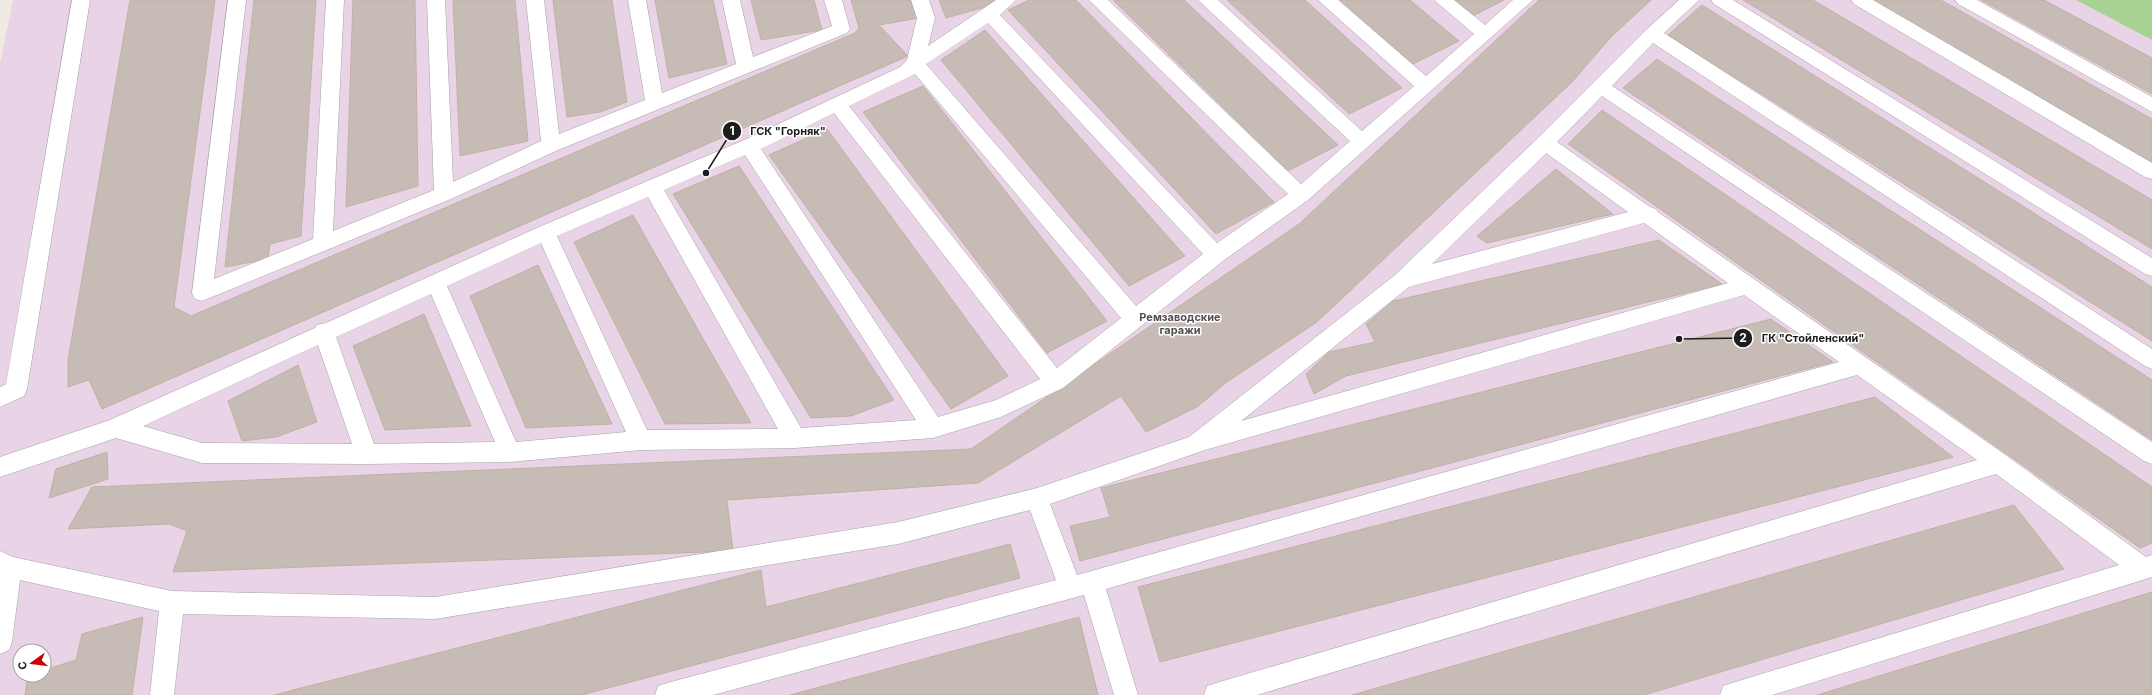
<svg xmlns="http://www.w3.org/2000/svg" width="2152" height="695" viewBox="0 0 2152 695" font-family="Inter,sans-serif">
  <style>
    .industrial { fill: #e9d3e6; fill-rule: evenodd }
    .forest { fill: #a8d293 }
    .building { fill: #c7bcb5; stroke: #c2b0a3 }
    .lines { fill: none; stroke-linecap: round; stroke-linejoin: round }
    .service-casing { stroke: #a4a4a4; stroke-width: 1 }
    .service { fill: #fff; fill-rule: evenodd }
    .labels { text-anchor: middle; dominant-baseline: central; stroke-width: 3; stroke-linejoin: round; paint-order: stroke }
    .neighbourhood-label { font-size: 11px; font-weight: bold; fill: #505050; stroke: #fff }
    .leader { fill: none; stroke: #1d1d1d; stroke-width: 1.5 }
    .callout-dot { fill: #1d1d1d; stroke: #fff; stroke-width: 1.5 }
    .mark-label { font-size: 12px; text-anchor: middle; font-weight: bold; fill: #fff }
    .callout-label { font-size: 11px; text-anchor: middle; font-weight: bold; fill: #1d1d1d; stroke: #fff; stroke-width: 3; stroke-linejoin: round; paint-order: stroke }
  </style>
  <rect width="100%" height="100%" fill="#efeae2"/>
  <path class="industrial" d="M13,0H2076L2152,40V695H0V64ZM20,651H44V675H20Z"/>
  <path class="forest" d="M2076,0H2152V40Z"/>
  <path class="building" d="M130,0H215L174,307L191,316L855,33L859,28L851,0H913L919,18L879,25L908,56L102,409L89,380L68,387V360Z
    M254,0H316L301,236L270,244L268,259L225,267Z
    M353,0H415L418,186L346,207Z
    M453,0H515L528,141L460,156Z
    M553,0H612L627,102L600,112L567,117Z
    M655,0H713L727,64L669,78Z
    M751,0H814L822,30L761,40Z
    M939,0H1002L1003,2L946,18Z
    M1029,0H1076L1274,202L1216,234L1008,10Z
    M1113,0H1184L1338,145L1288,171Z
    M1227,0H1305L1402,88L1349,114Z
    M1340,0H1410L1459,41L1413,64Z
    M1454,0H1504L1473,16Z
    M1539,0H1651L1611,37L1572,82L1317,322L1227,382L1197,407L1146,432L1121,396L978,483L727,500L733,551L173,572L187,531L169,524L68,529L92,487L971,449L1299,224Z
    M1743,0H1813L2152,200V249Z
    M1867,0H1941L2152,119V164Z
    M1981,0H2044L2152,58V94Z
    M1702,5L2152,287V341L1668,35Z
    M985,30L1185,256L1129,286L941,60Z
    M1657,59L2152,380V440L1623,88Z
    M923,86L1107,321L1047,353L863,112Z
    M1602,110L2152,487V543L2140,548L1568,144Z
    M827,129L1008,376L951,409L769,155Z
    M739,166L894,400L851,416L811,418L673,194Z
    M1556,169L1613,214L1487,243L1477,236Z
    M633,215L751,423L665,424L574,242Z
    M1659,240L1722,284L1346,376L1314,394L1306,374L1329,352L1375,342L1366,324L1393,301Z
    M538,265L612,424L526,428L470,296Z
    M424,314L471,426L385,430L353,346Z
    M1771,319L1833,362L1080,561L1070,526L1110,517L1101,488Z
    M298,365L317,422L276,437L242,441L228,401Z
    M1875,397L1953,457L1160,662L1138,587Z
    M107,452L108,479L49,498L56,469Z
    M2014,505L2064,569L1644,695H1352Z
    M1010,544L1020,578L582,695H274L761,570L766,607Z
    M2152,592V695H1817Z
    M143,617L132,695H25L28,675H44V670L76,660L82,634Z
    M1079,617L1098,695H790Z"/>
  <g class="lines">
    <g class="service-casing">
      <path id="service" d="M72,0H90L27,389L24,396L0,407V387L6,384Z
        M228,0H246L214,279L313,239L326,0H344L333,231L434,190L427,0H445L453,182L541,141L526,0H544L559,134L645,100L628,0H646L662,93L736,64L722,0H740L753,57L832,26L824,0H842L850,29L847,33L558,150L451,199L202,301L195,299L192,293Z
        M911,0H929L935,18L928,46L996,0H1016L1000,15L1217,243L1288,194L1089,0H1108L1301,184L1350,141L1198,0H1218L1362,131L1414,86L1318,0H1338L1426,76L1474,34L1434,0H1454L1485,25L1513,0H1533L1308,200L1223,261L1063,388L1001,417L933,438L795,448L641,450L510,462L366,464L202,463L116,438L0,477V457L110,420L315,328L317,325L326,323L539,227L742,141L900,67L907,60L917,18ZM988,23L1203,254L1136,306L926,64ZM915,74L1121,318L1057,368L849,106ZM834,113L1040,379L996,400L938,417L761,149ZM745,155L916,420L801,428L664,190ZM648,197L778,429L647,430L557,236ZM541,243L626,432L516,442L447,286ZM431,294L495,442L374,444L336,337ZM318,345L352,444L202,443L143,426Z
        M1679,0H1699L1664,33L2152,349V369L2145,366L1653,43L1612,86L2152,442V464L2144,461L1602,96L1557,142L1650,207L1656,209L1658,212L2007,456L2146,557L2152,555V577L1772,695H1720L1723,686L1732,683L2119,565L1996,474L1257,695H1204L1207,686L1216,683L1977,460L1857,375L1106,589L1138,695H1114L1084,595L713,695H655L658,686L667,683L1056,580L1030,510L898,544L435,619L183,614L174,695H150L159,611L20,580L12,642L9,650L0,654V551L13,557L172,591L435,597L898,522L1037,488L1189,437L1395,275L1538,138L1646,30ZM1546,153L1628,212L1432,264ZM1644,223L1728,283L1241,421L1409,287ZM1744,295L1839,362L1077,575L1050,504L1205,450Z
        M1711,0H1733L2152,258V276L2145,274L1714,4Z
        M1851,0H1873L2152,163V179L2145,177L1854,4Z
        M1955,0H1977L2152,97V112L1958,4Z"/>
    </g>
    <use href="#service" class="service"/>
  </g>
  <g class="labels">
    <g class="neighbourhood-label">
      <text x="1180" y="317">Ремзаводские<tspan x="1180" dy="13">гаражи</tspan></text>
    </g>
  </g>
  <path class="leader" d="M706 173L732 131M1679 339L1743 338"/>
  <g class="callout-dot">
    <circle cx="706" cy="173" r="4"/>
    <circle cx="1679" cy="339" r="4"/>
    <circle cx="732" cy="131" r="10"/>
    <circle cx="1743" cy="338" r="10"/>
  </g>
  <g class="mark-label">
    <text x="732" y="135">1</text>
    <text x="1743" y="342">2</text>
  </g>
  <g class="callout-label">
    <text x="788" y="135">ГСК "Горняк"</text>
    <text x="1813" y="342">ГК "Стойленский"</text>
  </g>
  <g transform="translate(32 663) rotate(256)"><circle r="19" fill="#ffffff" stroke="#a5a5a5"/>
  <path d="M0-3L7 15L0 10L-7 15Z" fill="#ca0007"/>
  <text y="-6" font-size="11" font-weight="bold" text-anchor="middle" fill="#1d1d1d">С</text>
  </g>
</svg>
